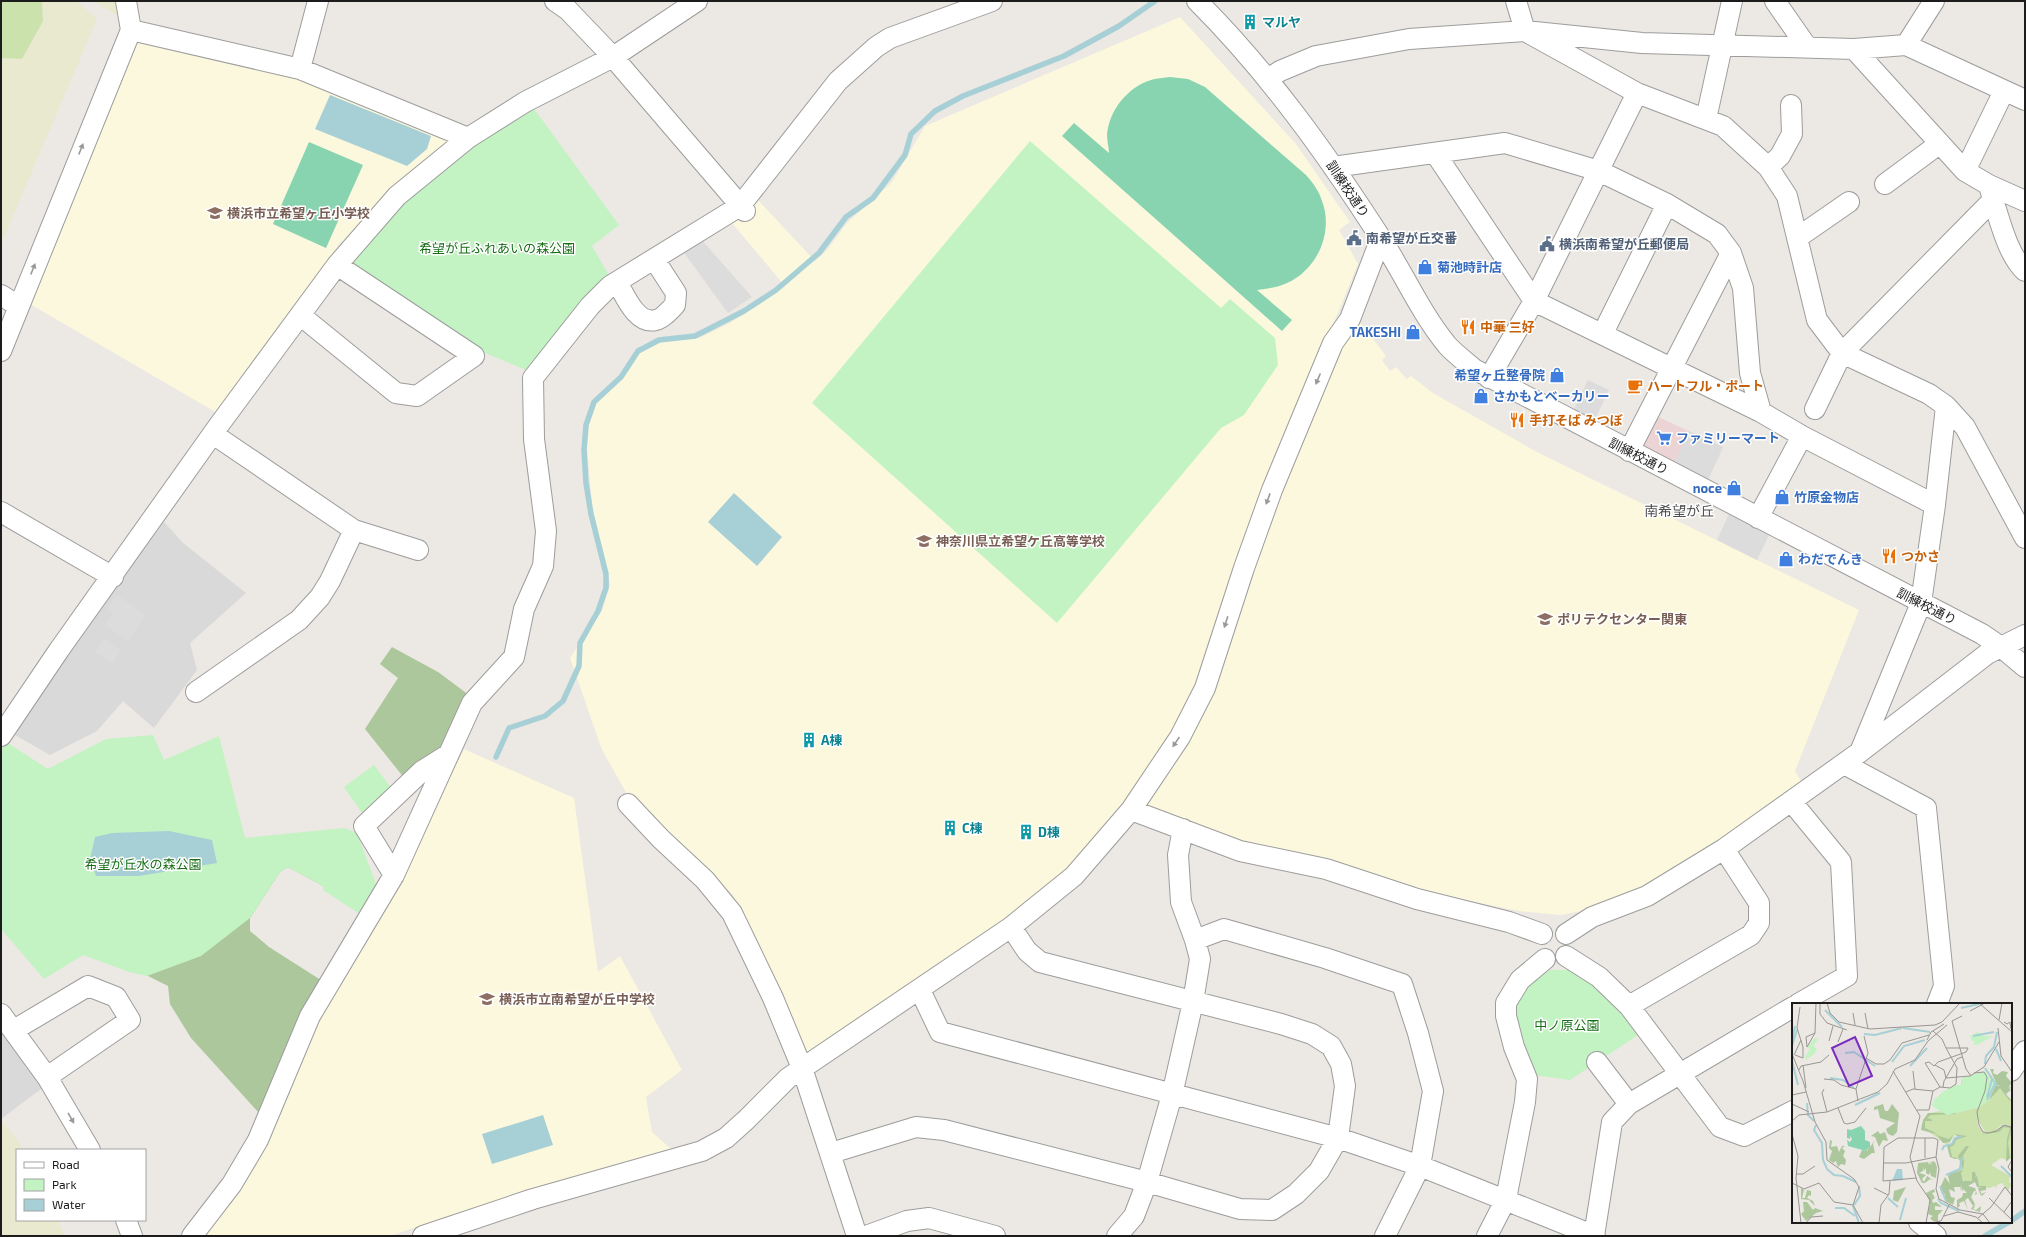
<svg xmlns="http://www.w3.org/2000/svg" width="2026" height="1237" viewBox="0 0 2026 1237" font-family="'Exo 2','Noto Sans JP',sans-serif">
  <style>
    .residential { fill: #dad9d9 }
    .commercial { fill: #ecd3d4 }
    .education { fill: #fbf8dd }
    .farmland { fill: #e9e9cf }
    .grass { fill: #cce2ad }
    .forest { fill: #acc79b }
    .park { fill: #c3f3c3 }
    .pitch { fill: #88d4b0 }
    .parking { fill: #dcdcdc }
    .water { fill: #a7cfd6 }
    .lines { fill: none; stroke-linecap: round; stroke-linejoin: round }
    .stream { stroke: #a7cfd6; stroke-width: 5.5 }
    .minor-casing { stroke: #9d9d9d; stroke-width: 22 }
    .minor { stroke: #fff; stroke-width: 20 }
    .oneway { fill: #999 }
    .labels { text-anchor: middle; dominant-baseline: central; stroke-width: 3; stroke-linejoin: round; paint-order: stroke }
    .culture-label { font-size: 13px; font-weight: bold; fill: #0d838f; stroke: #fff; text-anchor: start }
    .street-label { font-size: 13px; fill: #1c1c1c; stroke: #fff }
    .education-label { font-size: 13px; font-weight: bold; fill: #785e54; stroke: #fff; text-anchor: start }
    .service-label { font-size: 13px; font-weight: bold; fill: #4e5e75; stroke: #fff; text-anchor: start }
    .park-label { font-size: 13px; fill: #176e16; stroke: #fff }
    .shop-label { font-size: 13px; font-weight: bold; fill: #366cbe; stroke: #fff; text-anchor: start }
    .food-label { font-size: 13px; font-weight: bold; fill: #c56008; stroke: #fff; text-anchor: start }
    .neighbourhood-label { font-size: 14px; fill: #4f4f4f; stroke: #fff }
    .inset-river { fill: none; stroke: #a7cfd6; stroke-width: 2 }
    .inset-road { fill: none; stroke: #999693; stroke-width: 1 }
    .view { fill: #7b2cbf; fill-opacity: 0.15; stroke: #7b2cbf; stroke-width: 2 }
    .inset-edge { fill: none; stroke: #1c1c1c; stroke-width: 2 }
  </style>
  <rect width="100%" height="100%" fill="#ece8e3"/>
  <path class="residential" d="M164,522L183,543L246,593L190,643L197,670L154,728L123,701L97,731L50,755L15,735L47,684L122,576Z
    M1,1027L45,1086L1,1119Z"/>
  <path class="commercial" d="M1652,414L1723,447L1707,482L1639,449Z"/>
  <path class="education" d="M1180,17L1296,144L1350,222L1339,230L1358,264L1299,407L1200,683L1171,740L1124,808L1074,865L1009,917L805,1057L733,895L631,801L602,750L570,658L602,611L610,584L593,516L587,447L589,423L596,403L623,378L639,353L661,342L699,338L730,323L785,286L732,223L757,199L815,261L827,250L847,223L892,182L925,126Z
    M134,34L294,72L448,134L446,145L399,184L340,243L217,413L23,300Z
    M1360,322L1386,356L1382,360L1390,371L1396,367L1407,379L1411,376L1433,393L1537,452L1859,610L1795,771L1803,784L1679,873L1598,908L1560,915L1519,911L1402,887L1247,845L1149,808L1143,800L1184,745L1279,492L1338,344Z
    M464,749L574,798L598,972L620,956L682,1070L646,1097L652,1132L671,1149L448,1216L390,1236H200L253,1169L317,1022L377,920Z"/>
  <path class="farmland" d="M42,1H76L97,19L1,244V58L22,59L43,21Z
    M95,1H124L127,20L104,8Z
    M5,1124L24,1150H17V1220H58L64,1236H1V1126Z"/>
  <path class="grass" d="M1,1H42L43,21L22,59L1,58Z"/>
  <path class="forest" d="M392,647L438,672L469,695L438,758L405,779L365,729L398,678L380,664Z
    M1,812L2,815L363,850L323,890V886L288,867L280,872L250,918V931L269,947L324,982L294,1034L259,1113L191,1038L170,1004L168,986L126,965L1,929Z"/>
  <path class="park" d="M532,106L619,225L592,246L611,279L531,372L485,353L349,263L404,202L475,143Z
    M1030,141L1221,308L1230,299L1275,338L1278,365L1244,415L1221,428L1057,623L812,403Z
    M153,735L164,760L219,736L245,838L344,828L357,833L377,887L363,916L323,890V886L288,867L280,872L250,918L201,956L147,976L129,972L83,955L44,979L1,929V742L3,740L48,769L106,739Z
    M374,765L391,788L362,813L344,787Z
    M1550,970H1572L1590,981L1626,1013L1638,1035L1570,1080L1533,1075L1521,1042L1514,1011L1517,1000L1530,983Z"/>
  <path class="pitch" d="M1170,77L1188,79L1205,87L1306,175C1313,183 1319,191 1322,201C1334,232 1317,270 1287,283C1277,288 1267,288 1257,290L1292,320L1282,331L1062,136L1074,123L1109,153C1109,148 1107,141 1107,135C1109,110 1128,87 1151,80C1157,78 1164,78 1170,77Z
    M309,142L363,165L326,248L273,224Z"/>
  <path class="parking" d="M700,238L752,297L728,313L682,250Z
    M1588,380L1609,390L1594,421L1573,411Z
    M1689,431L1723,447L1707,482L1673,466Z
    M1729,514L1770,533L1757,560L1717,540Z
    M117,595L146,615L128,641L105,625L114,613L107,608Z
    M104,638L121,650L112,664L95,652Z"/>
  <path class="water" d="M330,95L431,136L427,149L407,166L315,129Z
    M734,493L782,537L757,566L708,522Z
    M169,831L212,840L217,863L139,876H96L90,859L95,837L112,833Z
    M543,1115L553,1145L492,1164L482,1134Z"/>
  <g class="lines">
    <path class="stream" d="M496,757L509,728L545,716L563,701L579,666L580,643L598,611L606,588V574L591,514L586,483L584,450L586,425L594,402L621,377L638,351L659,340L695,336L744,311L776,290L819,253L846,217L873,198L905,155L911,134L935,111L963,96L1064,56L1119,26L1155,1
      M2011,1221L2025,1211
      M1985,1236L2009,1222"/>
    <g class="minor-casing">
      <path id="minor" d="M555,1L568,10L613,57L745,211
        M1197,1C1268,72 1326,153 1380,237C1403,272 1420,312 1447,345C1455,354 1465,361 1474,369L1982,634L2001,647L2025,667
        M1516,1L1525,31L1637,93L1723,126L1768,167L1787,196L1817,320L1842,353L1929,394L1946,406L1965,427L2025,538
        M1775,1L1807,47
        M131,30L300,69L468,138
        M1906,45L1934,1
        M1854,49L1965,171L1989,185L2025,201
        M300,69L318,1
        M1268,79L1280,71L1316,56L1409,39L1525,31L1642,43L1854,49L1906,45L2025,100
        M1706,119L1732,1
        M1435,153L1534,301L1761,412L1802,436L1935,505
        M1333,167L1505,143L1599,171L1667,204L1717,234L1731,253L1743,288L1750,373L1761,412
        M1768,167L1780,156L1792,134L1791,105
        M1965,171L2004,91
        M1885,184L1939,144
        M1993,200C2000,221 2008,255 2025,271
        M1797,238L1849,202
        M617,282C625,295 636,325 656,320C662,319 670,310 675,305L676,293L654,259
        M1,295L18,306
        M300,315L396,393L417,396L474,356L337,265
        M1603,333L1667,204
        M1,351L131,30L126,1
        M1489,378L1534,301L1637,93
        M1815,409L1842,353L1993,200L1989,185
        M213,434L354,530L418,550
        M1629,451L1731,253
        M1,512L113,577
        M1758,518L1802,436
        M196,692L299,620L320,597L330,581L354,530
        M1,736L59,650L219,425L337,265L397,196L468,138L525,102L613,57L697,1
        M1860,752L1921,603L1935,505L1946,406
        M1844,764L1926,808L1944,986L1937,1004
        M1791,801L1841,862L1847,976L1798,1004
        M628,804L661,839L705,880L732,913L773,998L802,1068L857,1236
        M1131,810L1240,851L1326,869L1417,899L1509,922L1542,934
        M394,875L364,826L422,771L449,754
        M1566,934L1592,917L1647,896L1724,849L1860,752L1987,654L2025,635
        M1195,940L1224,929L1325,958L1402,984L1418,1033L1433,1091L1420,1166L1385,1236
        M1566,956L1599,977L1629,1006L1720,1127L1744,1136L1793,1111
        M920,990L940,1032L1338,1138L1420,1166L1595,1236
        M1629,1006L1751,935L1759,923V903L1724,849
        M1,1014L47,1077L90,1150
        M14,1030L88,986L116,997L130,1020L47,1077
        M1597,1062L1629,1104
        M2011,1071L2025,1051
        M831,1153L916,1127L944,1130L1147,1182L1240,1209L1272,1210L1296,1194L1319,1171L1338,1138L1345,1086L1341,1064L1331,1046L1312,1034L1281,1024L1040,962L1027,951L1011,927
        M126,1220L132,1236
        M1919,1222L1936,1236
        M192,1236L232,1184L258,1140L310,1016L394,875L472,703L514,657L524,609L543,566L546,531L534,439L533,378L590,306L610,286L740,206L838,81L876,47L890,38L992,1
        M423,1236L533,1199L702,1151L726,1138L746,1120L788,1078L1011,927L1074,876L1131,810L1180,737L1205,688L1244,568L1272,490L1333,343L1350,319L1381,238
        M866,1236L907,1221L929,1218L995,1236
        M1117,1236L1134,1216L1147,1182L1172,1095L1193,1002L1200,959L1195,940L1181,902L1178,855L1183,829
        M1487,1236L1506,1199L1525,1102L1527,1079L1514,1047L1506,1016V1003L1520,980L1545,959
        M1594,1236L1612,1122L1629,1104L1793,1007"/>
    </g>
    <use href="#minor" class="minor"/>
  </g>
  <defs><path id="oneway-solid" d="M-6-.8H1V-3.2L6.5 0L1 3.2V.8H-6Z"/></defs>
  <g class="oneway">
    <use href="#oneway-solid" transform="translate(81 149) rotate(-68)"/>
    <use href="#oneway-solid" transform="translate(33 269) rotate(-68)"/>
    <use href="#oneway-solid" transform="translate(1318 379) rotate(113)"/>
    <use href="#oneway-solid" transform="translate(1268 499) rotate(110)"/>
    <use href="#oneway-solid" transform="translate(1226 622) rotate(108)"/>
    <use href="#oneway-solid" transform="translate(1176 742) rotate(124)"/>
    <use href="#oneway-solid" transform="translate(71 1118) rotate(60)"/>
  </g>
  <defs>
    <g id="building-bare" transform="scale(1.2)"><path d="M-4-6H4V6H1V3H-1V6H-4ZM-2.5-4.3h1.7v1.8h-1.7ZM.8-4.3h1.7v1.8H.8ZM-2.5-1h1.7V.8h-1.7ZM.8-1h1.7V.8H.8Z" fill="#0f9aa8" stroke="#fff" stroke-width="2.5" paint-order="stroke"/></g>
    <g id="school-bare" transform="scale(1.2)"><path d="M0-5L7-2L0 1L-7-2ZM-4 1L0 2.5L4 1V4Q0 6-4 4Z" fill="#8d6e63" stroke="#fff" stroke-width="2.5" paint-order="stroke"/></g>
    <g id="civic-bare" transform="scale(1.2)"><path d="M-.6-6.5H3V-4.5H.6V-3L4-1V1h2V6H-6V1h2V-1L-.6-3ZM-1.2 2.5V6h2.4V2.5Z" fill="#5c6f8a" stroke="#fff" stroke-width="2.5" paint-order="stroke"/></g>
    <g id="shop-bare" transform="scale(1.2)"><path d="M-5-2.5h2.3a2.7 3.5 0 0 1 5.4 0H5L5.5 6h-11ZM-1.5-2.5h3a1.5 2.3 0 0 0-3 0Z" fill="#3f7fe0" stroke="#fff" stroke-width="2.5" paint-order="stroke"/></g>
    <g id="restaurant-bare" transform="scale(1.2)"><path d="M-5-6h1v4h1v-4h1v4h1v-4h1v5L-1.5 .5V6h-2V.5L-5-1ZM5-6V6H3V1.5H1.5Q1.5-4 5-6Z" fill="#e8710a" stroke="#fff" stroke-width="2.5" paint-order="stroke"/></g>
    <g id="cafe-bare" transform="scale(1.2)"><path d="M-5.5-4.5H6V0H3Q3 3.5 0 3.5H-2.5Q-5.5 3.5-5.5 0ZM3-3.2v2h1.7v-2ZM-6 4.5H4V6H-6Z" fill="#e8710a" stroke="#fff" stroke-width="2.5" paint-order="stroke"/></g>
    <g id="supermarket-bare" transform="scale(1.2)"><path d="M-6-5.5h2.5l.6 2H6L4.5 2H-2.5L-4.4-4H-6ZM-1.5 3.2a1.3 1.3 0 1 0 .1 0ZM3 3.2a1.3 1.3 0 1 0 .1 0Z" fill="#3f7fe0" stroke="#fff" stroke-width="2.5" paint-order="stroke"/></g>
  </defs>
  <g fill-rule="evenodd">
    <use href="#building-bare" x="1250" y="22"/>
    <use href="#school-bare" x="215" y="213"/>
    <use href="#civic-bare" x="1354" y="238"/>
    <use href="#civic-bare" x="1547" y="244"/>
    <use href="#shop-bare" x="1425" y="267"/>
    <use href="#restaurant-bare" x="1468" y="327"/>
    <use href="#shop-bare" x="1413" y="332"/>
    <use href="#shop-bare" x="1557" y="375"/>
    <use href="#cafe-bare" x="1635" y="386"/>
    <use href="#shop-bare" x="1481" y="396"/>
    <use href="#restaurant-bare" x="1517" y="420"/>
    <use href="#supermarket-bare" x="1664" y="438"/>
    <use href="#shop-bare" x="1734" y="488"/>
    <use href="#shop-bare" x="1782" y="497"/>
    <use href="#school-bare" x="924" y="541"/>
    <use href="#restaurant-bare" x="1889" y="556"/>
    <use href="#shop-bare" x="1786" y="559"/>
    <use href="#school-bare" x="1545" y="619"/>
    <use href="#building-bare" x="809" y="740"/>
    <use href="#building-bare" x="950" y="828"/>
    <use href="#building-bare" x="1026" y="832"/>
    <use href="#school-bare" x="487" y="999"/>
  </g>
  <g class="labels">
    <g class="culture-label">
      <text x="1262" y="22">マルヤ</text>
      <text x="821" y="740">A棟</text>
      <text x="962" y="828">C棟</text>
      <text x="1038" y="832">D棟</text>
    </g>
    <g class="street-label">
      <text transform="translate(1348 189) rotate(56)">訓練校通り</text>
      <text transform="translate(1639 456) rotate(27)">訓練校通り</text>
      <text transform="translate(1927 606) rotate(27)">訓練校通り</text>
    </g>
    <g class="education-label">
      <text x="227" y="213">横浜市立希望ヶ丘小学校</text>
      <text x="936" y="541">神奈川県立希望ケ丘高等学校</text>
      <text x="1557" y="619">ポリテクセンター関東</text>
      <text x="499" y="999">横浜市立南希望が丘中学校</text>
    </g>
    <g class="service-label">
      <text x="1366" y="238">南希望が丘交番</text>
      <text x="1559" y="244">横浜南希望が丘郵便局</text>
    </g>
    <g class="park-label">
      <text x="497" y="248">希望が丘ふれあいの森公園</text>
      <text x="143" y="864">希望が丘水の森公園</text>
      <text x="1567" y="1025">中ノ原公園</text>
    </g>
    <g class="shop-label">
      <text x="1437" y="267">菊池時計店</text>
      <text x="1401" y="332" text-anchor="end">TAKESHI</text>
      <text x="1545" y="375" text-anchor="end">希望ヶ丘整骨院</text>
      <text x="1493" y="396">さかもとベーカリー</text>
      <text x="1676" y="438">ファミリーマート</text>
      <text x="1722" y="488" text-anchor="end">noce</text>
      <text x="1794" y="497">竹原金物店</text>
      <text x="1798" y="559">わだでんき</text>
    </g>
    <g class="food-label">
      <text x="1480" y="327">中華 三好</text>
      <text x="1647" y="386">ハートフル・ポート</text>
      <text x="1529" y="420">手打そば みつぼ</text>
      <text x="1901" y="556">つかさ</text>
    </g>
    <g class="neighbourhood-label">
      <text x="1679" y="510">南希望が丘</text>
    </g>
  </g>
  <g transform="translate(1792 1003)">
    <rect width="220" height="220" fill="#ece8e3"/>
    <path d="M202,85H209L213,92L220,96V125L218,123L212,121L208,123L203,128L194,130L185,116L186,123L193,130L204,129L211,122L219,125L220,155L215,157L209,155L199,162L218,173L217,179L220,181L216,188L210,180L205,182L204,185L202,183L198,185L187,184L183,177L173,180L167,168L168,157L158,154L157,143L164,135L173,133L163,132L155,142L129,123L137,110L149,108L155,112L187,104L197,97Z" fill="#cce2ad"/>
    <path d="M198,66H202L201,70L205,72L210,68L216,69L214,73L220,80L217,83L220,86L216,84L219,87L214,91L220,99L217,97L208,85L198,96V92L203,83H208L205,82ZM176,74L161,108L164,111L139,112L135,115L139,116L140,118H133V125L142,129L147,133L157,136L161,132L158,139L151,140L144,131L129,127L131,117L136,110H151L142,97L164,82H169L170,75ZM91,101L93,108H96L100,101L107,110L105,129L101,133L96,131L94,126L103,120L88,115L86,106L82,107V104ZM211,122L219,124L216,140L218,155L214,159L215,136L218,125L212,124L207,129L189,132L206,127ZM86,128L88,131L93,129L96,138L91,137L87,144L83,134L79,133ZM163,131L175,133L164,137L162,142L158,144L160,154L166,155L163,156L158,154L155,143L160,141L162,135L166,134ZM38,137L40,138L39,144L45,143L47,149L50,143H53L50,145L53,148L51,153L54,157L53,162L49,161L46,164L44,158L41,160L37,157L40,148L37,145ZM83,137L81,141L83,150H80L72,156L67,154L70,147L75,148ZM174,143H177L171,153L172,159L171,167L169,170L171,178H180V169H183L184,173L181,175L185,173L187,183H194V187L188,188L189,189V191L194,189L190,193L188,191L186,185H190L185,184L183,179L176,183L183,185L185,191L183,192L184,188H182L179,194L183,201L181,204L184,202L181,206L184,207L189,203L188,209L179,206L181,203L176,195L173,197L176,207L172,198L167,200L168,203L165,205V197L170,194L171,190H175L171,186L170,189L169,182L168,188V184H162L163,189L157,186L159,194L163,195L161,202L153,198V191H150L148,185L153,174L158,181L156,173L159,170L171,167L166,153ZM138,158L139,162L140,158L143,159L145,164L144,175L139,173L138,169L137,172L134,170V165L132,168L131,164V168L127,170L134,172L130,176L132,179L135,173L142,178L138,176L133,180H130L125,170L126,160L136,159L137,162ZM114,184L106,199L101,197L102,188ZM9,185L12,187L10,195H13L15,187L19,188V193L17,192L15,195L21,198L23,203L17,197L9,196ZM142,186L143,189L140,190L143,195L140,197L141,200L144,199L150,204L143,203V207H151L146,212V218H141L138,215L141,213L136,211L138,199L134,190ZM11,199H15L21,207L23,205L31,208L24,210L14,218L9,211L12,208Z" fill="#acc79b"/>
    <path d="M186,29L192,33H201L185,42L181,41L183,38H180L178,33ZM27,35L21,43L25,46L23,50L14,57L13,54L18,46L15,44L22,36ZM194,68L196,74L198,72L204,81L197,97L188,104L155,112L140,103L142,97L152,88L164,82H169L170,75Z" fill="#c3f3c3"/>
    <path d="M69,123L73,128V137L78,139V144L74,148L56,143L55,137L58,139L60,136L58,133V136L55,135V126L59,127Z" fill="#88d4b0"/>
    <path d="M105,166H110L111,177L100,178Z" fill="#a7cfd6"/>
    <path class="inset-river" d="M169,5L187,1M33,7L50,24M111,25L138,29M72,31L83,32L110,25M181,33L202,29M0,38L3,23M0,43L5,27M204,46L209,58M53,50L62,49L83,63M0,58L6,82M100,59L112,43L133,37M193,61L194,53L202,44L205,29M118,63L135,45M193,65L205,83M38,75L51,77L62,85M195,94L200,76M195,97L203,81M15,100L16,112L22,118M63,102L88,90M24,122L22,127L30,140L31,157L35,166L42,172L51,173L64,179M160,141L163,135L170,133M150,147L152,143L160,141M209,163L220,174M154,172L168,166L170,154M148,183L154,198M96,195L106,204M146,196L149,200L167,208M62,202L68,193L67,183M61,203L67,220M43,205H52L63,213M108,217L114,195"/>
    <path class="inset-road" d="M28,0V11L35,20L55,27M35,0L38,10L47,19L78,26L143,22L150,19L168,0M187,0L220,29M178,8L193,0M61,10L63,22M73,10L76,26M170,13L160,18L174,66L179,73M207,17L210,0M212,19L215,21L218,19L219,26M206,25L209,53L220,69M141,28L150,36L154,45H176L174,49L146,59L142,63L137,59L133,60L148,84M135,37L139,29L152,21M37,38L41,23M46,39L51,26M15,44L14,34L23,30L24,0M15,44L23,30M0,51L11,78L23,119L34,139L35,157L62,176L67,184L61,202L71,220M2,52L9,37M3,52L11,55V44L5,25L8,4M74,55L84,61H92L98,57L110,40L137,32M11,62L14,85M143,62L152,67L154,75L178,73L192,64L207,39M7,67L9,63L29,59L37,52M101,68L128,113L118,154L125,178L138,197L134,220M121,68L123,86M182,70L192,69L195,74L193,88L185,109L187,122L191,129L196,130L204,128L212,122L219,124L220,151M32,76L42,77L49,82L64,86M151,84L152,78L165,56L170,54M32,86L30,90L35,109M114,89L121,86L141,88L148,84L158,85L164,81L165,65L154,45M0,92L14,89M66,98L64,86L76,50L72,33M0,101L17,109M46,105L52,120L55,121L63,119L74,105M125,107H137L141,88M0,118L7,112L35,109L86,89L95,81L103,66L123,57L136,38L155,22M0,131L6,153L4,175L9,220M133,135V155M220,157L216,164L220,169M91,160H114L144,154L147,166L144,186L147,196L168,207L191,211L198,220M4,171H11L23,163M124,175L91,178L92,144L106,135H142L146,137L144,154M0,180L12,186L27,180L42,199L61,202M82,185L96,192M197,195L219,216M212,209L220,198M152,213L166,209L184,214L191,220M186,215L199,204L213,184L220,193M14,220L19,214L31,213M87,220L89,202L97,191L98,178M138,220L149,218L157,202"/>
    <path class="view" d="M63,34L80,73L57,83L40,45Z"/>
    <rect width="220" height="220" class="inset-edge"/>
  </g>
  <rect width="2026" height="1237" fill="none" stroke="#1c1c1c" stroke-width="4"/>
  <rect x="16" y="1149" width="130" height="72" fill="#ffffff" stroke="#a4a4a4"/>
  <rect x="24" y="1162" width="20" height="6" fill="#ffffff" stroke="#a4a4a4"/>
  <text x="52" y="1169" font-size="12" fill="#1c1c1c">Road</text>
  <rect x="24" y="1179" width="20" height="12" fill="#c3f3c3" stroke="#a4a4a4"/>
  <text x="52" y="1189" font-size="12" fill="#1c1c1c">Park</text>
  <rect x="24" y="1199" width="20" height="12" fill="#a7cfd6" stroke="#a4a4a4"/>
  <text x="52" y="1209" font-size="12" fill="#1c1c1c">Water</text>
</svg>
